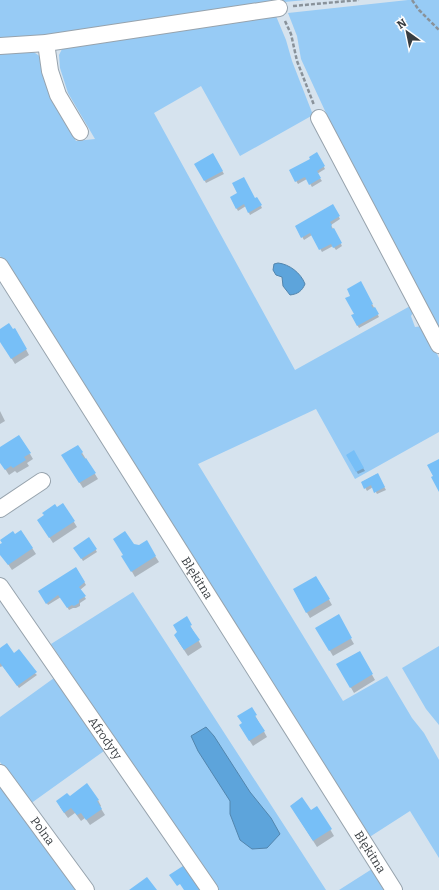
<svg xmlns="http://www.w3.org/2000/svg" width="439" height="890" viewBox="0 0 439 890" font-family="Bitter,serif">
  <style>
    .green { fill: #97cbf5 }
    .water { fill: #5da4db; stroke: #5285ad }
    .shadow { fill: #0003 }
    .building { fill: #77bff7 }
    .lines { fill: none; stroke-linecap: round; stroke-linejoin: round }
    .minor-casing { stroke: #97a3ad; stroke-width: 18 }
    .path { stroke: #89929a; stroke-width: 2.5; stroke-dasharray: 4 2; stroke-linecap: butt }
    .minor { stroke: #fff; stroke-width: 16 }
    .labels { text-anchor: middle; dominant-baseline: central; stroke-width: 3; stroke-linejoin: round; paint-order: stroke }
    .street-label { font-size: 12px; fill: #383d41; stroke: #fff }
  </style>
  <rect width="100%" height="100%" fill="#d6e3ee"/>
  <path class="green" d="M0,0H306L240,6L0,43Z
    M408,0H439V339L357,180L301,59L297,36L288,13Z
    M276,16L286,40L292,61L313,115L240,156L201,86L154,113L295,370L412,305L414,311L411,316L415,327L423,326L439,358V432L355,479L316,409L198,464L343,701L387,676L412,718L424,733L439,760V858L410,811L368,838L0,256V53L29,49L41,57L53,101L76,141L95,139L68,93L60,68L59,55L65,43Z
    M133,592L326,890H218L173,826L51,644Z
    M439,646V725L426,709L402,668Z
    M54,678L104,751L30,804L15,779L11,777L0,762V717Z
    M0,786L77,890H0Z
    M372,869L385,890H339Z"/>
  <path class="water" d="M278,263C289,264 301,273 305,284C302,291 298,294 290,295L283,286L282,277L276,275L273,270L274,264Z
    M206,727L214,736L250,792L271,818L280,834L267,848L252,849L240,840L230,814V801L198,751L191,736Z"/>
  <path class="shadow" d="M317,154L325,169L317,174L322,181L312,187L307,179L298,184L290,171L311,159Z
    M213,155L224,174L206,183L196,164Z
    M231,197L255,199L257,198L262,208L250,215L246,206L238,211Z
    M333,206L340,219L331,225L342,246L336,250L333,246L322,252L312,235L304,240L296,226Z
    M361,283L379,317L359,328L352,315L355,314L351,296Z
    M15,329L29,355L15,364L0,340V330L13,331Z
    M0,411L5,421L0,424Z
    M78,446L98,479L83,488L66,461Z
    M0,449L30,454L33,459L27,463L29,466L17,473L15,471L9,475L0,461Z
    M353,452L365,471L358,474L347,455Z
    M377,474L386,490L377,494L373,487L367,491L362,482Z
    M63,504L77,527L53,543L42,526L56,508Z
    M21,531L36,554L12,570L0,552V545Z
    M89,539L97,552L83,561L75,548Z
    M146,542L159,562L135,577L123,556L133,545L139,546Z
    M76,568L86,585L80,590L86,599L80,603V606L76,608H73L69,610L61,597L48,605L40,592Z
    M316,577L332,605L310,618L294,590Z
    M338,616L354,644L333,656L317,629Z
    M186,618L202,647L188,656L178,641V633Z
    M0,649L14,654L37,675L19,688L3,666L0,667Z
    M359,652L375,680L354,693L338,665Z
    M251,708L267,737L253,746L240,726L243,724Z
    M98,800L101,806L100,807L105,815L90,825L85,818L81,821L75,813L68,818L60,807Z
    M317,807L334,836L317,847L294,811L310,812Z"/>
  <path class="building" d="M317,152L325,166L317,171L321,178L309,185L305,177L295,182L289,170L310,159L309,157Z
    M213,153L223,171L204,181L194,164Z
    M244,177L255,198L257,197L262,205L248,213L244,204L236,209L230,197L237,193L232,183Z
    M333,204L340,216L330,222L332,225L331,226L332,229L334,228L342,243L333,248L331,244L319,250L310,233L301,238L295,226Z
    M361,281L373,304L371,305L373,308L375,307L379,314L357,326L351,315L354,314L345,298L350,296L347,289Z
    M9,323L13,329L15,328L27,349L11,359L0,342V329Z
    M19,435L31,453L24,457L26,460L13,468L11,466L5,470L0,463V447Z
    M78,445L83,452L81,454L85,459L86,458L96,473L79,483L61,455Z
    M354,450L364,468L356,472L346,455Z
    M439,459V492L431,477L433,476L427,465Z
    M378,473L385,487L374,493L371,485L364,489L361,482Z
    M63,503L75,521L49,538L37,520L44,515L42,513L55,504L57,507Z
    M21,530L33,548L8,565L0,555V544L2,543L0,540L13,531L15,534Z
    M125,531L134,544L139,545L147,540L156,556L131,572L121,556L123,555L113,539Z
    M89,537L97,549L81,559L73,548Z
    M76,567L85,582L79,587L86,596L79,600V603L74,606L72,605L67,608L58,595L46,604L38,591Z
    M316,576L330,599L306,613L293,589Z
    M339,614L352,638L329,651L315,628Z
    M187,616L192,625L190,626L200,640L184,650L174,635L177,632L173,625Z
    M7,643L14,653L19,649L37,672L17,686L0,663V648Z
    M360,651L373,674L350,688L336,664Z
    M252,707L257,715L255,716L265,731L249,741L239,725L242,723L237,716Z
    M87,783L99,800L97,801L102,809L86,820L81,813L77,815L71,808L64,813L56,801L67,793L70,796Z
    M302,797L311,810L317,806L332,829L313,841L290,806Z
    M183,866L200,890H184L180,884L177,886L169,875Z
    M147,877L157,890H129Z"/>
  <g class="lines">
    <g class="minor-casing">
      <g id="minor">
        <path d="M46,43L50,71L58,95L80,132"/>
        <path d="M0,46L46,43L279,8"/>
        <path d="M319,118L439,345"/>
        <path id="s1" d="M0,266L394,890"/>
        <path d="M0,509L42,481"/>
        <path id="s2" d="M0,586L210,890"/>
        <path id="s3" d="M0,773L86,890"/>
      </g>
    </g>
    <path class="path" d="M412,0L419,10L439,30
      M293,6L359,0
      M285,21L291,34L297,61L314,105"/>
    <use href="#minor" class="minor"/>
  </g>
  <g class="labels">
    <g class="street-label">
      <text stroke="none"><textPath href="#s1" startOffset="369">Błękitna</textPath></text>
      <text stroke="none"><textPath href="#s2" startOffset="185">Afrodyty</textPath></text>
      <text stroke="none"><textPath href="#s3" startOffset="72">Polna</textPath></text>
      <text stroke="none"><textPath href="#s1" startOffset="693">Błękitna</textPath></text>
    </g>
  </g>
  <g transform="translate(407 32) rotate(327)" stroke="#ffffff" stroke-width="3" paint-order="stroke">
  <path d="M0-3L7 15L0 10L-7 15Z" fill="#383d41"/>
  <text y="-6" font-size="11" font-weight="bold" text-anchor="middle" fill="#383d41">N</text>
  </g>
</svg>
